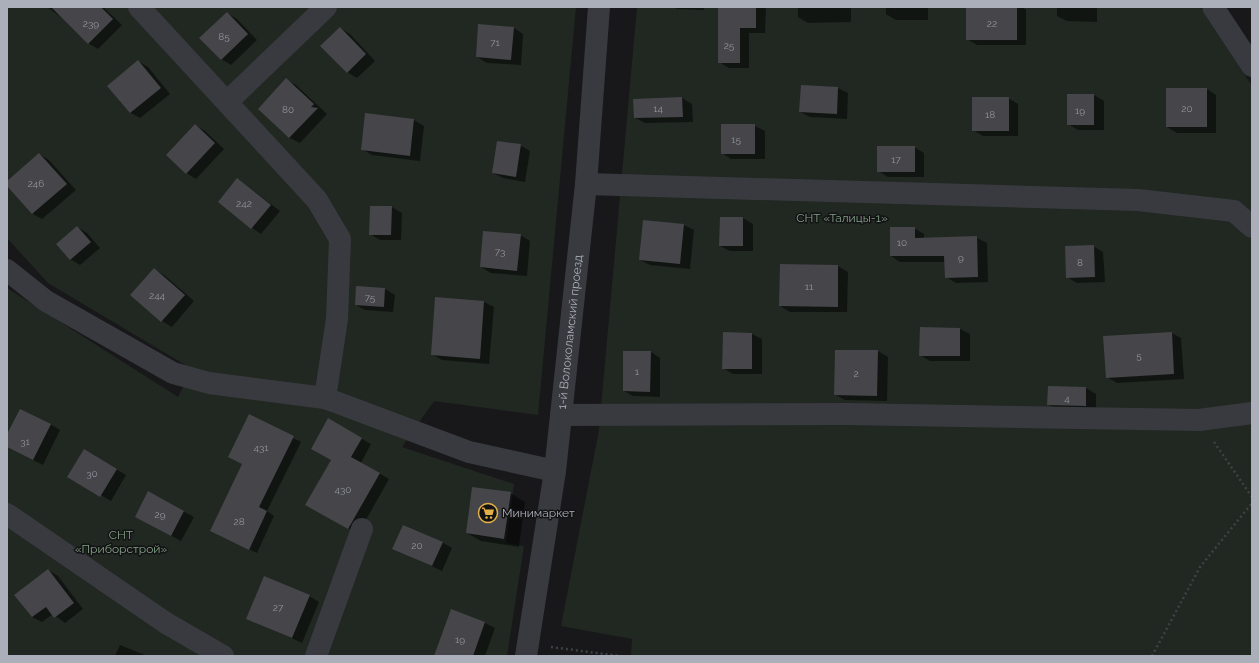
<svg xmlns="http://www.w3.org/2000/svg" width="1259" height="663" viewBox="0 0 1259 663" font-family="Raleway,sans-serif">
  <style>
    .green { fill: #202821 }
    .shadow { fill: #0007 }
    .building { fill: #45454a }
    .lines { fill: none; stroke-linecap: round; stroke-linejoin: round }
    .path { stroke: #3f4146; stroke-width: 2.5; stroke-dasharray: 2 3; stroke-linecap: butt }
    .minor { stroke: #393a3f; stroke-width: 22 }
    .labels { text-anchor: middle; dominant-baseline: central; stroke-width: 3; stroke-linejoin: round; paint-order: stroke }
    .number-label { font-size: 10px; fill: #92949d }
    .park-label { font-size: 12px; fill: #84a286; stroke: #131315 }
    .street-label { font-size: 12px; fill: #abafb9; stroke: #131315 }
    .poi-label { font-size: 12px; fill: #abafb9; stroke: #131315; text-anchor: start }
  </style>
  <rect width="100%" height="100%" fill="#18181a"/>
  <path class="green" d="M7,7H576L538,415L434,401L402,447L514,484L506,543L524,546L507,656H7V288L178,397L192,369L48,283L7,238Z
    M637,7H1200L1252,86V656H631L632,639L561,626L599,430Z"/>
  <path class="shadow" d="M47,7H103L122,25L98,49L88,43L62,18Z
    M673,7H704V10L677,9Z
    M719,7H766L765,33H749V68H729L719,62Z
    M798,7H851V22L808,23L798,17Z
    M886,7H928V20H896L886,14Z
    M967,7H1022L1026,10V45H977L967,39Z
    M1057,7H1097V22L1067,21L1057,16Z
    M227,13L237,19L257,40L231,65L221,59Z
    M340,28L350,34L375,61L357,78L347,72Z
    M514,28L523,34L521,65L487,63L477,57Z
    M138,61L148,67L170,94L140,118L131,113L108,86Z
    M286,80L296,85L327,114L300,143L290,138L259,109Z
    M802,86L838,88L848,93L847,119L810,117L800,112Z
    M1207,89L1216,95V133H1177L1167,127Z
    M1094,95L1104,101V130H1078L1068,124Z
    M682,98L692,104L693,122L645,123L635,118L634,100Z
    M1008,98L1018,104V136H983L973,130Z
    M366,115L414,120L424,126L420,161L372,155L362,149Z
    M195,125L205,131L224,149L196,179L186,173Z
    M722,126H755L765,131V159H731L722,153Z
    M520,145L530,151L525,182L503,178L493,173Z
    M914,147L924,153V177H888L878,171Z
    M39,154L49,160L76,190L42,219L33,214L7,184V182Z
    M238,179L280,211L261,234L252,228Z
    M392,207L402,213L401,240H380L370,234Z
    M721,218H743L753,224V251H730L720,246Z
    M684,225L694,230L690,269L650,265L640,260Z
    M77,227L87,233L100,248L80,265L70,259Z
    M914,228L924,234V239L977,238L987,243L988,282L956,283L946,277V262H900L891,256Z
    M520,235L530,241L527,276L491,273L481,267Z
    M1093,246L1103,252L1105,282L1077,283L1067,277Z
    M781,265L838,266L848,272L847,312H790L780,306Z
    M154,269L164,275L194,301L172,327L162,321L131,295Z
    M357,287L385,289L395,295L393,312L365,310L356,305Z
    M436,298L484,302L494,307L489,364L442,360L432,354Z
    M960,329L970,334V361H930L920,355Z
    M724,333L752,334L762,339V374H733L723,368Z
    M1172,333L1181,338L1184,379L1117,383L1107,377Z
    M878,351L888,357L887,401L845,400L836,395Z
    M651,352L660,358V397L633,396L624,391Z
    M1049,387L1086,388L1096,394V411L1058,410L1048,404Z
    M250,416L301,442L267,511L274,516L257,553L218,535L243,464Z
    M328,420L371,444L361,463L389,479L358,534L307,504L332,459Z
    M50,424L60,430L43,465L7,447V436Z
    M84,450L126,475L111,501L68,476Z
    M149,493L194,517L181,541L146,522Z
    M510,493L525,502L519,547L481,541L467,533Z
    M442,542L452,548L442,571L394,549Z
    M48,570L58,576L83,609L65,623L53,614L42,622L32,617Z
    M309,596L319,602L302,643L248,618Z
    M452,610L485,623L495,628L485,656H435Z
    M120,645L147,656H115Z"/>
  <path class="building" d="M51,7H101L113,19L88,44Z
    M718,7H756V28H740V63H718Z
    M966,7H1017V40H966Z
    M227,12L248,34L221,60L199,38Z
    M478,24L514,27L511,60L476,57Z
    M340,27L366,54L347,73L320,46Z
    M138,60L161,88L130,113L107,86Z
    M286,78L314,104L311,107L318,108L289,138L258,109Z
    M801,85L838,87L837,114L799,112Z
    M1166,88H1207V127H1166Z
    M1067,94H1094V125H1067Z
    M682,97L683,117L634,118L633,99Z
    M972,97H1009V131H972Z
    M365,113L414,119L410,156L361,150Z
    M195,124L215,143L186,174L166,155Z
    M721,124H755V154H721Z
    M497,141L521,144L516,177L492,173Z
    M877,146H915V172H877Z
    M39,153L67,184L32,214L7,186V181Z
    M237,178L271,205L251,229L218,202Z
    M370,206H392L391,235H369Z
    M720,217H743V246H719Z
    M643,220L684,224L680,264L639,260Z
    M77,226L91,242L70,260L56,244Z
    M890,227H915V238L977,236L978,277L945,278L944,256H890Z
    M483,231L521,234L517,271L480,267Z
    M1094,245L1095,277L1066,278L1065,246Z
    M780,264L838,265V307L779,306Z
    M154,268L185,295L161,322L130,295Z
    M356,286L385,288L384,307L355,305Z
    M435,297L484,301L480,359L431,355Z
    M920,327L960,328V356H919Z
    M723,332L752,333V369H722Z
    M1172,332L1174,374L1106,378L1103,336Z
    M835,350H878L877,396L834,395Z
    M623,351H651L650,392L623,391Z
    M1048,386L1086,387V406L1047,405Z
    M20,409L51,424L33,460L7,447V434Z
    M249,414L294,436L259,507L267,511L249,550L210,531L242,464L228,457Z
    M328,418L362,438L351,457L380,473L348,529L305,505L331,460L311,449Z
    M84,449L117,469L100,497L67,477Z
    M472,487L511,492L504,539L466,533Z
    M148,491L184,511L171,536L135,517Z
    M403,525L443,542L432,566L392,549Z
    M48,569L74,603L54,618L46,607L32,617L14,595Z
    M264,576L310,595L292,638L246,619Z
    M451,609L485,622L473,656H434Z"/>
  <g class="lines">
    <path class="path" d="M1214,442L1252,497
      M551,647L620,656
      M1152,656L1200,567L1252,503"/>
    <g class="minor">
      <path d="M139,7L317,200L340,239L337,319L325,398"/>
      <path d="M1213,7L1252,66"/>
      <path d="M228,101L326,7"/>
      <path d="M586,184L1138,200L1234,211L1252,227"/>
      <path d="M7,270L46,301L173,373L209,383L325,398L469,452L555,471"/>
      <path d="M561,415L847,414L1199,420L1252,413"/>
      <path d="M7,514L166,623L223,656"/>
      <path d="M316,656L362,529"/>
      <path id="s1" d="M526,656L555,471L586,184L599,7"/>
    </g>
  </g>
  <defs>
    <g id="supermarket-ring" transform="scale(1)"><circle r="9.5" fill="#131315" stroke="#e3af47" stroke-width="1.5"/><path d="M-6-5.5h2.5l.6 2H6L4.5 2H-2.5L-4.4-4H-6ZM-1.5 3.2a1.3 1.3 0 1 0 .1 0ZM3 3.2a1.3 1.3 0 1 0 .1 0Z" fill="#e3af47"/></g>
  </defs>
  <g fill-rule="evenodd">
    <use href="#supermarket-ring" x="488" y="513"/>
  </g>
  <g class="labels">
    <g class="number-label">
      <text x="91" y="23">239</text>
      <text x="992" y="23">22</text>
      <text x="224" y="36">85</text>
      <text x="495" y="42">71</text>
      <text x="729" y="45">25</text>
      <text x="658" y="108">14</text>
      <text x="1187" y="108">20</text>
      <text x="288" y="109">80</text>
      <text x="1080" y="110">19</text>
      <text x="990" y="114">18</text>
      <text x="736" y="139">15</text>
      <text x="896" y="159">17</text>
      <text x="36" y="183">246</text>
      <text x="244" y="203">242</text>
      <text x="902" y="242">10</text>
      <text x="500" y="251">73</text>
      <text x="961" y="257">9</text>
      <text x="1080" y="262">8</text>
      <text x="809" y="286">11</text>
      <text x="157" y="295">244</text>
      <text x="370" y="297">75</text>
      <text x="1139" y="355">5</text>
      <text x="637" y="371">1</text>
      <text x="856" y="373">2</text>
      <text x="1067" y="398">4</text>
      <text x="25" y="441">31</text>
      <text x="261" y="447">431</text>
      <text x="92" y="473">30</text>
      <text x="343" y="489">430</text>
      <text x="160" y="514">29</text>
      <text x="239" y="521">28</text>
      <text x="417" y="545">20</text>
      <text x="278" y="607">27</text>
      <text x="460" y="639">19</text>
    </g>
    <g class="park-label">
      <text x="842" y="218">СНТ «Талицы-1»</text>
      <text x="121" y="535">СНТ<tspan x="121" dy="14">«Приборстрой»</tspan></text>
    </g>
    <g class="street-label">
      <text stroke="none"><textPath href="#s1" startOffset="327">1-й Волоколамский проезд</textPath></text>
    </g>
    <g class="poi-label">
      <text x="502" y="513">Минимаркет</text>
    </g>
  </g>
  <rect width="1259" height="663" fill="none" stroke="#abafb9" stroke-width="16"/>
</svg>
